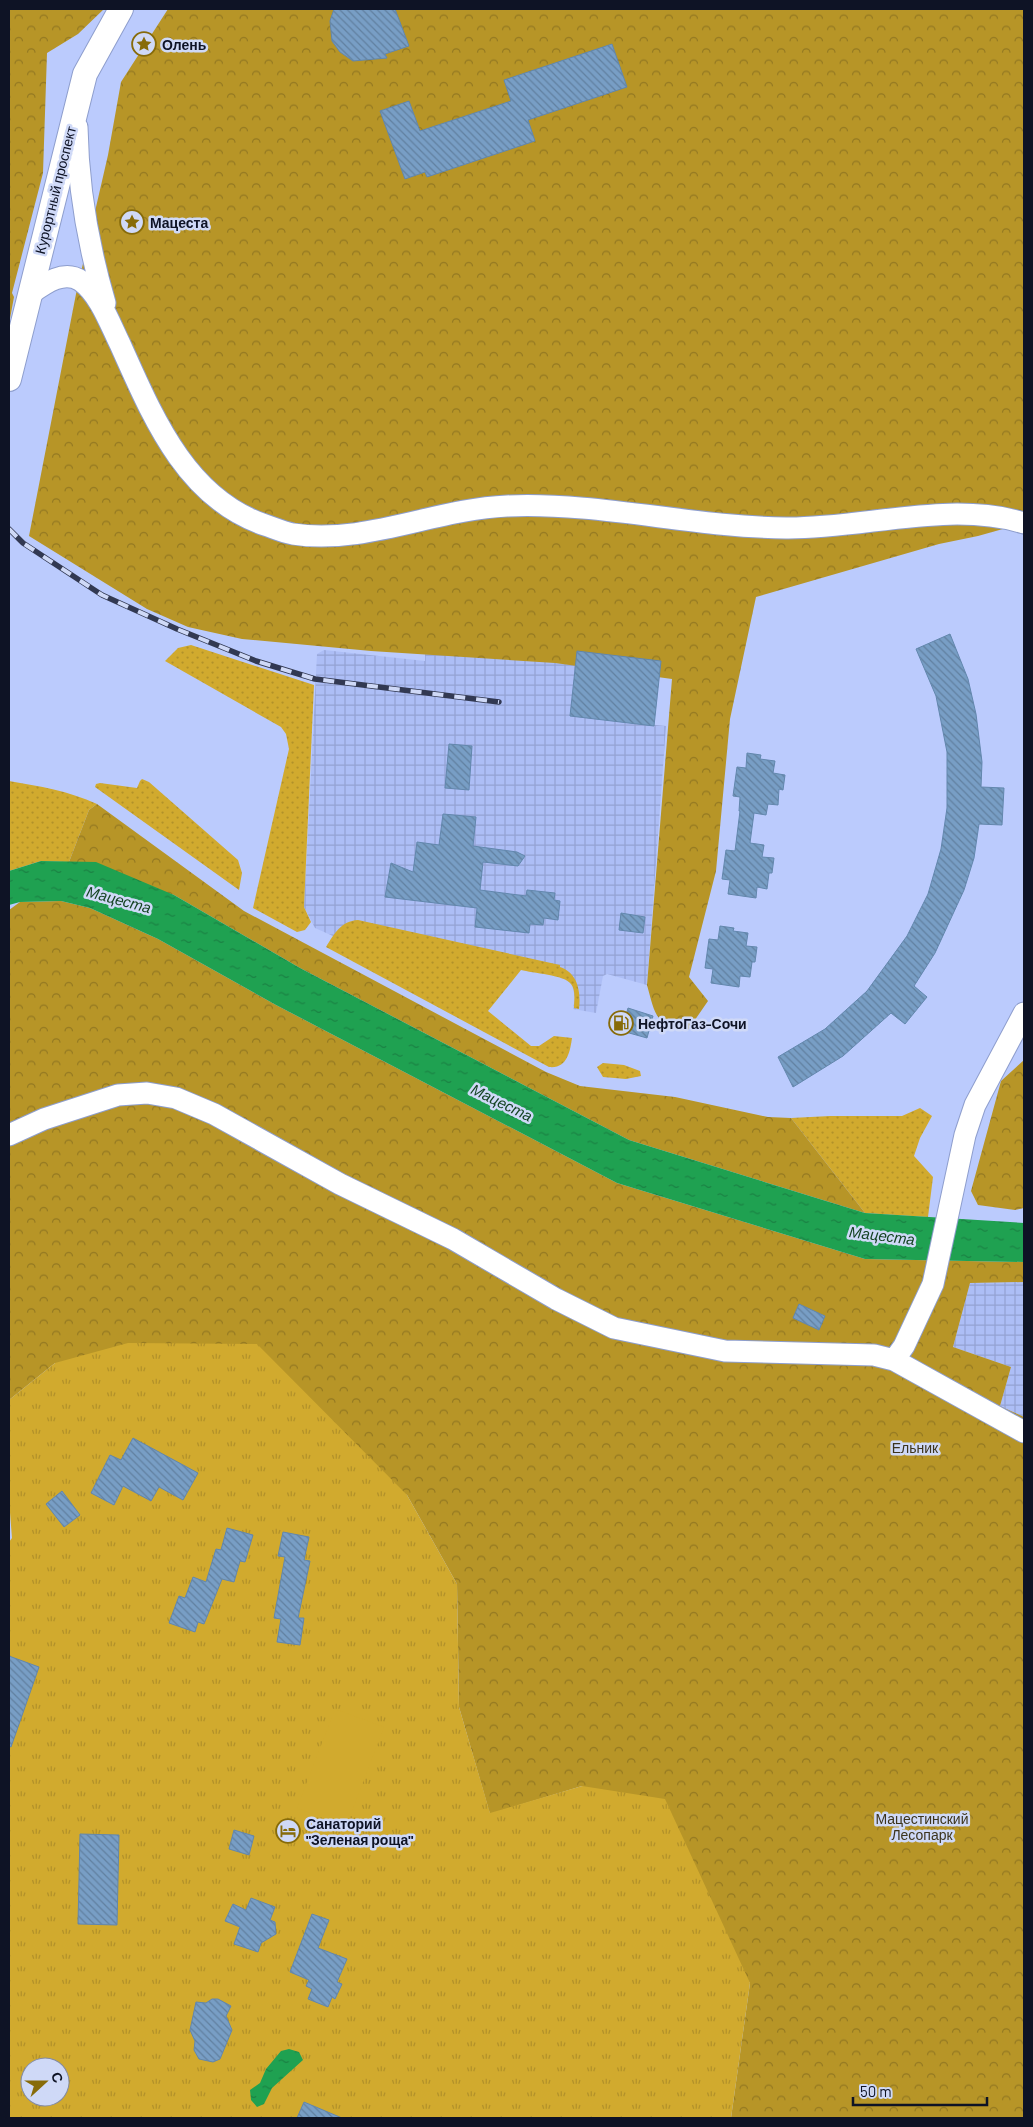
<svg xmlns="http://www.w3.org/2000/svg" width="1033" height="2127" viewBox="0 0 1033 2127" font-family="Barlow,sans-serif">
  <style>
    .industrial { fill: url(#industrial-grid) }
    .grass { fill: url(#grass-dots) }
    .forest { fill: url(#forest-crowns) }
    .park { fill: url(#park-tufts); fill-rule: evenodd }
    .pitch { fill: #d1aa2e }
    .water { fill: url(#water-ripples) }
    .building { fill: url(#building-back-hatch); stroke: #6287ad }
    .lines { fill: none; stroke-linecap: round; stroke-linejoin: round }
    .secondary-casing { stroke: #8e9ecd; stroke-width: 23 }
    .primary-casing { stroke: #8e9ecd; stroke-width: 26 }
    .secondary { stroke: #fff; stroke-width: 21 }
    .primary { stroke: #fff; stroke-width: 24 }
    .rail-casing { stroke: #323952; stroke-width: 5.5 }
    .rail { stroke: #cfd9f7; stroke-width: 4; stroke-dasharray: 11; stroke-linecap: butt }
    .labels { text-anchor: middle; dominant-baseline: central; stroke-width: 5; stroke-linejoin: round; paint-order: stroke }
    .poi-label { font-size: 14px; font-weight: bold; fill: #0e1325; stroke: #cfd9f7; text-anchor: start }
    .street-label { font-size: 14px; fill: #0e1325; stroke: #cfd9f7 }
    .park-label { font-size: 14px; fill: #3c341d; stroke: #cfd9f7 }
    .water-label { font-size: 15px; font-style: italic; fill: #144322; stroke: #cfd9f7 }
  </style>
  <defs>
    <pattern id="industrial-grid" width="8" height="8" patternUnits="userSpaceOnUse" patternTransform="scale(1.25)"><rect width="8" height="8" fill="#adbef6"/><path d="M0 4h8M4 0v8" fill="none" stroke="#94a2d3"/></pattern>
    <pattern id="grass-dots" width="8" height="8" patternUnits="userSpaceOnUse" patternTransform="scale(1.25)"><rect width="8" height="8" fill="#d1aa2e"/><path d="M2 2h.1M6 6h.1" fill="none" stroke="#b29129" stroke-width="1.8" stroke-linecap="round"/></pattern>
    <pattern id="forest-crowns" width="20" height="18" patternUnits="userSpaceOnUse" patternTransform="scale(1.25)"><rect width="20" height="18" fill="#b79527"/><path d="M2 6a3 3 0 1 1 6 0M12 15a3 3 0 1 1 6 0" fill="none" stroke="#937821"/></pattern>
    <pattern id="park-tufts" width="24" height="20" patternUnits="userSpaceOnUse" patternTransform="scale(1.25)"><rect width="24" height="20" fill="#d1aa2e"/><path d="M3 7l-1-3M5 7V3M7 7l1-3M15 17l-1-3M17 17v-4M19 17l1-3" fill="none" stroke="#b29129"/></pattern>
    <pattern id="water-ripples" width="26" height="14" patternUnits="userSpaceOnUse" patternTransform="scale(1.25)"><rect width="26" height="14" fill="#1fa151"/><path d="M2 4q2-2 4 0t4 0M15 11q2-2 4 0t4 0" fill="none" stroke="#1a8243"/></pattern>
    <pattern id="building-back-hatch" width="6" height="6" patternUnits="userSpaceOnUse" patternTransform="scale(1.25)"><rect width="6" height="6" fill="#789ec5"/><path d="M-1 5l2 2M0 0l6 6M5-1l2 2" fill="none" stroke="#6180a0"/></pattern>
  </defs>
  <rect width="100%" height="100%" fill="#bbcbfd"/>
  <path class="industrial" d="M578,641L570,716L666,726L647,985L607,974L603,976L596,1013L573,1009L575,998L572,985L567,977L342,940L315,928L304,907L317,654L324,650L425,661V651Z
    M1024,1282V1417L1000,1406L1011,1367L953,1347L970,1283Z"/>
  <path class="grass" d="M191,645L314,685L304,907L311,922L305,930L297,932L253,908L289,749L286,734L281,727L165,661L178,648Z
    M142,779L149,782L238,860L242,873L239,890L95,787L96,784L100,783L137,788L140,781Z
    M9,781C39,786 69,791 97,804L89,810L69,862L41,861L9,871Z
    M358,920L560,965V967C578,973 581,992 579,1009L574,1008C574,1001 576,990 571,984C565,975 532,973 521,970L488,1011L531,1046H539L554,1036L572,1038C570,1052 567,1069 549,1067L326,947C334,934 341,921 358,920Z
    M603,1063L624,1065L640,1071L641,1076L626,1079L603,1077L597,1067Z
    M920,1108L932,1116L920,1138L914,1156L933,1177L928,1217L865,1213L791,1118L830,1116H902Z"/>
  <path class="forest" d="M9,9H104L78,34L47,53L43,173L12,293L14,297L9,324Z
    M168,9H1024V523L978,536L939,544L756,597L730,719L716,871L689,977L708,1001L688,1030C655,1026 655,1014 647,985L672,679L555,663L371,651L242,639L188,627L147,609L29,536L76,294L108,155L121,82Z
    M97,804L244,911L546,1072L580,1086L675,1097L768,1117L791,1118L865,1213L629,1140L300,968L174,895L69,862L89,810Z
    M61,901L90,908L158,939L276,1005L617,1183L865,1259L1024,1262V1282L970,1283L953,1347L1011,1367L1000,1406L1024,1417V2118H731L750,1983L582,1786L490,1814L459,1707L457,1584L407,1495L55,1363L9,1400V910L20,902Z
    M1024,1060V1208L1015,1210L978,1205L971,1191L1001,1081Z"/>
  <path class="park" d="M128,1343L257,1344L407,1495L457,1584L459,1707L490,1813L582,1786L665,1799L750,1983L731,2118H9V1542L12,1538L9,1500V1400L55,1363ZM30,2067H60V2097H30Z"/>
  <path class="pitch" d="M335,1709L384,1727L346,1827L297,1808Z"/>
  <path class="water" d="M41,861L96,862L174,895L300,968L629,1140L865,1213L1024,1223V1262L865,1259L617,1183L276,1005L158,939L90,908L61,901L20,902L9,905V871Z
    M289,2049L299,2052L303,2060L272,2088L264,2104L257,2107L251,2100L250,2090L260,2083L266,2069L281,2051Z"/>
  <path class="building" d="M334,9H395L409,46L385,54L387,58L353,61L340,52L332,41L330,21Z
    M612,44L627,87L528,120L535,141L427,177L425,172L405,179L380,111L409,101L420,131L511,101L504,80Z
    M950,634L968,679L976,714L982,762L981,787L1004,788L1002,825L979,824L974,858L964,890L935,953L914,986L927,997L905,1024L891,1013L843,1056L793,1087L778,1057L825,1029L867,991L907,936L928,894L941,849L947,808V752L936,696L916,649Z
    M577,651L661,661L654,726L570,716Z
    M449,744L472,746L469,790L445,788Z
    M747,753L761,755L760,759L775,761L773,773L785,775L783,790L779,789L778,805L768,804L766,815L754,813L750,843L764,845L762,857L774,858L772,873H769L767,889L757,887L756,898L728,894L730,880L722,879L726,850L735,851L740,811H739L740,797L733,796L737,767L746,768Z
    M443,814L476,817L473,846L517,852L525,856L518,866L483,862L480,890L526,896L527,890L555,893L554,900L560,901L558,920L544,918L543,925L530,924L529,933L475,927L477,908L385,897L391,863L413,872L417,842L439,845Z
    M621,913L645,917L643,933L619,930Z
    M720,926L734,928L733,931L748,933L746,946L757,947L755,962H752L750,977L740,976L739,987L711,983L713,969L705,968L709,939L718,940Z
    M628,1008L653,1016L647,1038L622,1031Z
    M799,1304L825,1316L819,1330L793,1318Z
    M133,1438L198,1473L183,1500L159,1487L151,1501L123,1486L114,1505L91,1493L110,1455L121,1460Z
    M62,1491L80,1515L64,1527L46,1504Z
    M227,1528L253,1535L245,1562L240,1561L234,1582L222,1579L204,1624L198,1622L195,1632L169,1623L179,1596L185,1598L193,1577L206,1582L216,1549L221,1550Z
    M283,1532L309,1537L304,1560L310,1561L298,1618H304L300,1645L277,1642L281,1619L274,1618L285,1557L278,1556Z
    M9,1656L39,1667L11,1747L9,1746Z
    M234,1830L254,1836L249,1855L229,1849Z
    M80,1834L119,1835L117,1925L78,1924Z
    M251,1898L275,1907L270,1920L275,1922L276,1934L261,1943L258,1952L234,1944L240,1927L225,1921L233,1904L246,1910Z
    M312,1914L329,1920L318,1948L347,1959L337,1982L342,1984L335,1999L332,1997L328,2007L308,1999L312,1989L306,1986L309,1980L290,1972Z
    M212,1999H218L231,2006L226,2016L232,2030L220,2059L213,2062L199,2059L194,2050L195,2041L190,2030L196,2002L206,2003Z
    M304,2102L342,2118H297Z"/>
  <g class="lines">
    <g class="secondary-casing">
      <path id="secondary" d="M77,127C78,188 88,245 105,303
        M30,294C44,284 64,269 81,281C100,295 110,324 120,344C152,415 185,498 265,525C274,528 283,532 293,534C365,545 435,509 507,506C600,502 692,527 786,528C863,529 949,500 1024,523
        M9,1135L44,1119L118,1095L147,1093L176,1098L214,1114L340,1184L453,1239L556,1299L614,1328L725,1351L874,1355L894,1360L1024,1432
        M894,1360L904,1346L933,1284L965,1135L975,1105L1024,1013"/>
    </g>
    <g class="primary-casing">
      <path id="primary" d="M9,379L85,74L121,9"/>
    </g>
    <use href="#secondary" class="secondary"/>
    <use href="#primary" class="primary"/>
    <g class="rail-casing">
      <path id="rail" d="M9,529L23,543L102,595L177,629L256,661L315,679L499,702"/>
    </g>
    <use href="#rail" class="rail"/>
  </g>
  <defs>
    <g id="sight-ring" transform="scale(1.25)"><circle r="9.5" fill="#cfd9f7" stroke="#876b09" stroke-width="1.5"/><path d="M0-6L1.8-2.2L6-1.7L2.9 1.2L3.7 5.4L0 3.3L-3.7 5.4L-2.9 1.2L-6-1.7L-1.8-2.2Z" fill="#876b09"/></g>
    <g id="fuel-ring" transform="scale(1.25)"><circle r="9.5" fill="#cfd9f7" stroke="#876b09" stroke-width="1.5"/><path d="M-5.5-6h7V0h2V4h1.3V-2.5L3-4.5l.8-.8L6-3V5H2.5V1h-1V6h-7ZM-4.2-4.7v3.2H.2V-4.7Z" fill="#876b09"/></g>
    <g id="hotel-ring" transform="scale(1.25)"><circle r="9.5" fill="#cfd9f7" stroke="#876b09" stroke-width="1.5"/><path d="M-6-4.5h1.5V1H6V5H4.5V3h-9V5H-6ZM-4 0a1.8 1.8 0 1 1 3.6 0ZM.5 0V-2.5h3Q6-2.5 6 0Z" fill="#876b09"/></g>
  </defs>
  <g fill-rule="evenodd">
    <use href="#sight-ring" x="144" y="44"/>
    <use href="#sight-ring" x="132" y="222"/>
    <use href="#fuel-ring" x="621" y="1023"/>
    <use href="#hotel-ring" x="288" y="1831"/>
  </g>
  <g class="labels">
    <g class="poi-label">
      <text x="162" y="44">Олень</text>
      <text x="150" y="222">Мацеста</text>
      <text x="638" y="1023">НефтоГаз-Сочи</text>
      <text x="306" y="1823">Санаторий<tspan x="306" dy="16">"Зеленая роща"</tspan></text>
    </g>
    <g class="street-label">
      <text transform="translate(55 190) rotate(-76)">Курортный проспект</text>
    </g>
    <g class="park-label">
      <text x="915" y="1447">Ельник</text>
      <text x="922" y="1818">Мацестинский<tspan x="922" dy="16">Лесопарк</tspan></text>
    </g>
    <g class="water-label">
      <text transform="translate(119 899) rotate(15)">Мацеста</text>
      <text transform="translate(502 1102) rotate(26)">Мацеста</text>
      <text transform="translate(882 1235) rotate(7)">Мацеста</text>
    </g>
  </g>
  <rect width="1033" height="2127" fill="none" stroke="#0e1325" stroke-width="20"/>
  <g transform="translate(45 2082) rotate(69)"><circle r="24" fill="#cfd9f7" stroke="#828aa3"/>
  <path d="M0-4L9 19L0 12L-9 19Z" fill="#876b09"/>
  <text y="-8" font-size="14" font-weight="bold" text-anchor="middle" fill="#0e1325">С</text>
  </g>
  <path d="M853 2097v8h134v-8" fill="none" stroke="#0e1325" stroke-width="2.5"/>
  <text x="860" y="2097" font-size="15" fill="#0e1325" stroke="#cfd9f7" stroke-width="4" paint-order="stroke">50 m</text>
</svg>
